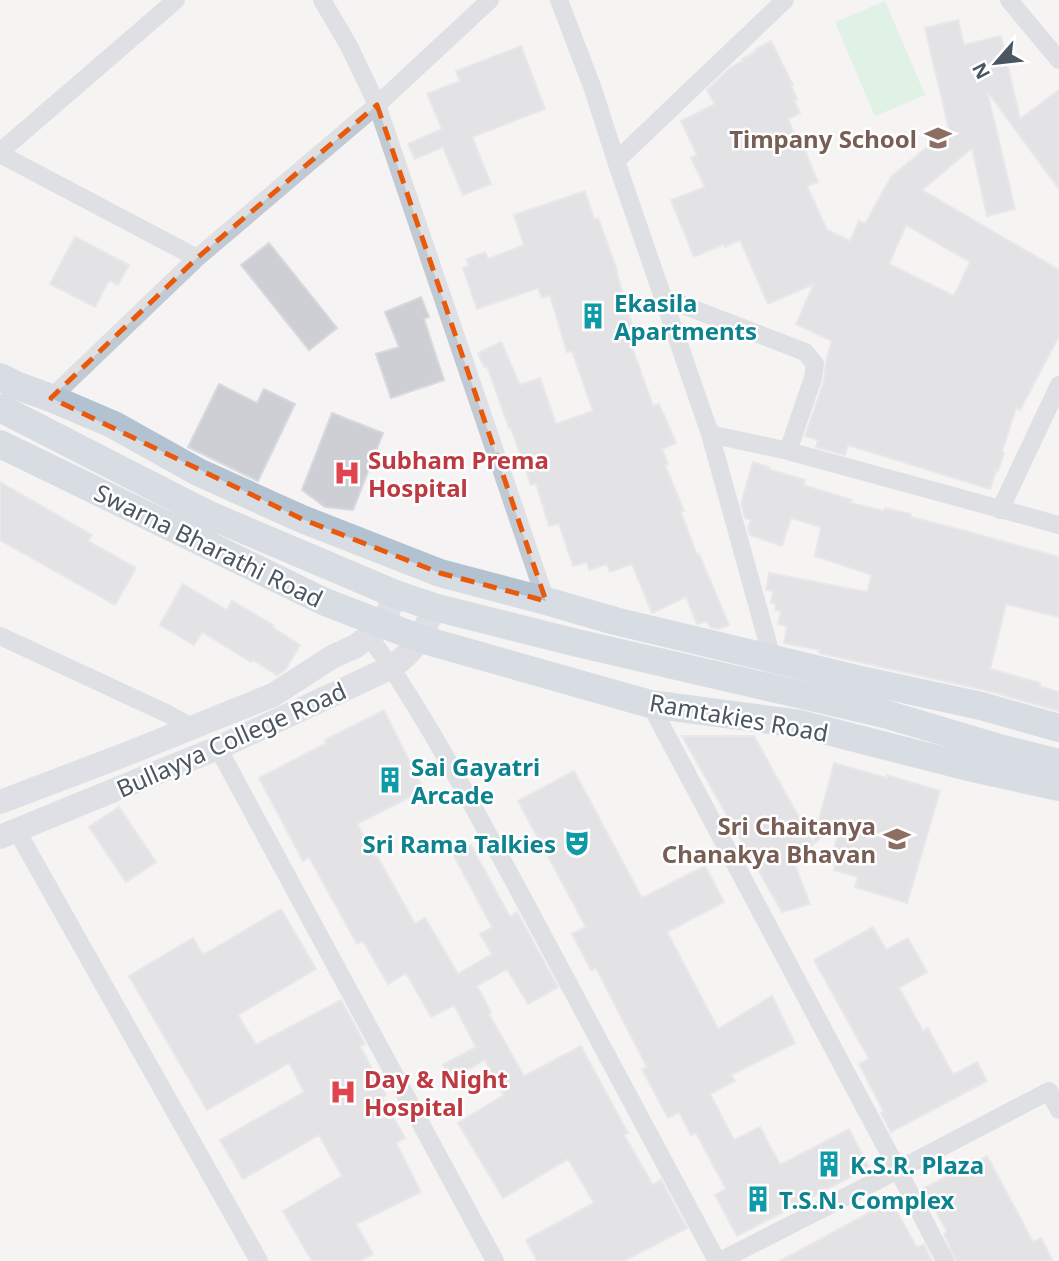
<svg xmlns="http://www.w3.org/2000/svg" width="1059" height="1261" viewBox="0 0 1059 1261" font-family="'Noto Sans',sans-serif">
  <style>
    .green { fill: #c3f1d5 }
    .building { fill: #cdcfd5; stroke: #d7d9de; stroke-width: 2; fill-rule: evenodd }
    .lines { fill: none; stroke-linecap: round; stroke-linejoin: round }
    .minor { stroke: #c1cad2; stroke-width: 18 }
    .secondary { stroke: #c1cbd6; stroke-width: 24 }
    .primary { stroke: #b3c2d1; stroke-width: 28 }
    .marked { fill: none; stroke: #e8590c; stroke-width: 5; stroke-dasharray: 14 9; stroke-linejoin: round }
    .labels { text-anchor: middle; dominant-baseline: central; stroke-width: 5; stroke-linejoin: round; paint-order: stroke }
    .education-label { font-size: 24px; font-weight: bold; fill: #785e54; stroke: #fff; text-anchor: end }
    .culture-label { font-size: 24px; font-weight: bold; fill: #0d838f; stroke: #fff; text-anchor: start }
    .health-label { font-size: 24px; font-weight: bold; fill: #be3a42; stroke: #fff; text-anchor: start }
    .street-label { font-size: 24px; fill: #4a5661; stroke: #fff }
  </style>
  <rect width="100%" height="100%" fill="#f5f3f3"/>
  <path class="green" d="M885,1L925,95L875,116L835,22Z"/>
  <path class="building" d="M958,20L964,45L1001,36L1020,119L1059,90V189L987,91L1015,209L987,216L972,148L922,190L1059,270V336L1020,410L1016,408L1002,452L1004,453L998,471L996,470L990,489L848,445L845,455L816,447L818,440L805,436L824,381L826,361L832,341L796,324L814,284L768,304L740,240L725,247L724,244L694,257L671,200L705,187L691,158L697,155L681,121L715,104L707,90L730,68L743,61L742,59L757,51L756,49L771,41L793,85L791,86L797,99L794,100L800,113L788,119L801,149L804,148L818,182L807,186L827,230L850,241L859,221L865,224L891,177L949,129L925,28ZM906,225L970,262L954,296L889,264Z
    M521,46L545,109L472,137L491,184L463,195L443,147L415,159L408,144L442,129L427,94L460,81L456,71Z
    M585,191L594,219L598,218L617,270H616L634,331L627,333L653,406L659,404L676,443L662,449L668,464L665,465L684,511L681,512L697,555L699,554L729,625L719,629L710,627L707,621L697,624L686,597L652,613L632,564L610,572L607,564L589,570L587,562L573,566L559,524L549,526L536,483L531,485L511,428H509L487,366L484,367L478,353L501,342L520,385L540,378L556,424L593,411L572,351L567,352L550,295L542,298L538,288L477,309L463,268L469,266L467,259L485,252L488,259L524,245L514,215Z
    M75,237L129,265L118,285L109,280L95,307L50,284Z
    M269,243L337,328L309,350L241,265Z
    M421,297L429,317L424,319L444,380L391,398L376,354L399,347L385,312Z
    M219,384L257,403L264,389L295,404L258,481L188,447Z
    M332,413L383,433L353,510L325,507L302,490Z
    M753,462L769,467L768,469L805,480L803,485L852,500L851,503L884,511L885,508L911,514V517L958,529L1059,557V617L1006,604L990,669L1040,683L1039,686L1059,692V711L985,690L819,653L820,650L784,643L787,626L778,624L781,611L775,610L776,604L771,603L773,591L766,590L769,573L867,592L872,575L815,556L821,527L791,518L782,546L750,535L748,528L751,520L745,518L741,504Z
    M0,482L92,535L88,541L136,568L115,605L0,540Z
    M183,584L227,610L232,601L273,625L272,627L300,645L285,670L277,675L253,660L251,662L202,632L194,645L160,625Z
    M384,710L424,790L357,824L375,857L377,856L415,924L425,918L458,974L492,954L480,934L492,927L453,854L471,845L510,917L517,912L558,987L528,1004L507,969L477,986L491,1012L489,1014L524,1076L581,1046L628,1133L624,1135L653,1185L661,1180L687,1228L624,1261H537L526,1240L594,1203L568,1159L503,1198L458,1123L504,1095L485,1060L451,1079L443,1065L476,1047L454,1005L431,1017L406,973L388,984L363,941L357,944L309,857L303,861L259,778L327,743L325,740Z
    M682,736H754L813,843L834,763L887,778V775L940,791L907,903L855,887L858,877L834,870L836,865L830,863L843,818L801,855L790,852L810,904L782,912Z
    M574,771L642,898L705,866L724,902L667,932L718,1029L772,996L795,1043L731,1075L735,1081L710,1094L734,1140L760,1127L780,1165L849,1129L869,1167L737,1236L715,1195L726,1189L696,1133L691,1135L679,1112L668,1118L642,1069L647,1067L596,968L591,970L572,934L586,927L518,801Z
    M119,807L156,862L126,882L89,827Z
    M281,909L316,969L238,1015L256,1045L341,1000L365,1044L360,1046L386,1095L382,1097L405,1138L396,1143L421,1192L356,1224L373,1254L360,1261H312L283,1211L342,1176L319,1135L243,1179L220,1140L304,1092L289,1063L207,1110L129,976L193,938L203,955Z
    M873,927L886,950L908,938L927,972L899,988L923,1031L928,1028L953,1075L977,1062L987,1081L891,1132L881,1113L884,1112L859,1064L869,1059L814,960Z
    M987,1156L1033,1242L1041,1238L1053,1261H956L944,1234L947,1232L924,1188Z
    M891,1201L917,1248L924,1244L932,1261H780Z"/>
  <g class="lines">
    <path class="minor" d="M322,0L349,46L377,105L546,601
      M559,0L593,89L616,161L710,434L772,658
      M1009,0L1059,60
      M0,152L176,0
      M0,154L197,258
      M616,161L785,0
      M662,297L805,352L815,364L813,378L788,451
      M51,398L197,258L377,105L490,0
      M710,434L788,451L1059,525
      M1000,510L1059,385
      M0,636L168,714L193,728
      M369,636C424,712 467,796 512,878C581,1005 649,1133 717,1261
      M650,704L898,1170L720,1261
      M218,748L495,1261
      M17,831L259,1261
      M945,1261L898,1170L1049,1091L1059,1110"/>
    <path class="secondary" d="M0,802L124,755L273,695L332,657L356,646L383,625L395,594
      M0,837L151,775L218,748L392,667C417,649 422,636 434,607"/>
    <path class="primary" d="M0,377L18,386L51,398L114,425L198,472L302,519L440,573L546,601L615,621L857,679L981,706L1059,728
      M0,408L207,514L395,594L434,607L577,643L885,714L999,748L1059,763
      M0,444L325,602L421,639L650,704L800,724L968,767L1059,787"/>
  </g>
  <path d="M0 0H1059V1261H0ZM377,105L546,601L440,573L302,519L51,398L197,258Z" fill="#f5f3f3" fill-opacity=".55" fill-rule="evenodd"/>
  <path class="marked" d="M377,105L546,601L440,573L302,519L51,398L197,258Z"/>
  <defs>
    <g id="school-bare" transform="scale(2.1)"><path d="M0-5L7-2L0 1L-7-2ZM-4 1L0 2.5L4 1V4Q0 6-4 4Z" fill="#8d6e63" stroke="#fff" stroke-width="2.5" paint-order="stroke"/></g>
    <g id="building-bare" transform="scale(2.1)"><path d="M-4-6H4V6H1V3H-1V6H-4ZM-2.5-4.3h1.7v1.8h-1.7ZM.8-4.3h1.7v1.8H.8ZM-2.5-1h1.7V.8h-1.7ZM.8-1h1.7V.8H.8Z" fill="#0f9aa8" stroke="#fff" stroke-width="2.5" paint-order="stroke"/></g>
    <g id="hospital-bare" transform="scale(2.1)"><path d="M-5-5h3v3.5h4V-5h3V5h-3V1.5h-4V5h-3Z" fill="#e0444e" stroke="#fff" stroke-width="2.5" paint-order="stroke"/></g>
    <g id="university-bare" transform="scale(2.1)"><path d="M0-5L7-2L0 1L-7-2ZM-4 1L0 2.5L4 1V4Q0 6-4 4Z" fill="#8d6e63" stroke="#fff" stroke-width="2.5" paint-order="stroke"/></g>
    <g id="theatre-bare" transform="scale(2.1)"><path d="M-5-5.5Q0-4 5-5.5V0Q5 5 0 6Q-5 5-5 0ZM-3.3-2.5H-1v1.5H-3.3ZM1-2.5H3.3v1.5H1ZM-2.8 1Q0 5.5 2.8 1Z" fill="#0f9aa8" stroke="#fff" stroke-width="2.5" paint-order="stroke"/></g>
  </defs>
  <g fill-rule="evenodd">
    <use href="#school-bare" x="938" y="138"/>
    <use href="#building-bare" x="593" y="316"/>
    <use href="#hospital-bare" x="347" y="473"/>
    <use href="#building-bare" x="390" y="780"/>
    <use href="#university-bare" x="897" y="839"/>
    <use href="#theatre-bare" x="577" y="843"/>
    <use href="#hospital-bare" x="343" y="1092"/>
    <use href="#building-bare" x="829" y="1164"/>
    <use href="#building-bare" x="758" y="1199"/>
  </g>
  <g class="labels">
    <g class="education-label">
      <text x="917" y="138">Timpany School</text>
      <text x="876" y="825">Sri Chaitanya<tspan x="876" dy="28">Chanakya Bhavan</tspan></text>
    </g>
    <g class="culture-label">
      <text x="614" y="302">Ekasila<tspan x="614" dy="28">Apartments</tspan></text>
      <text x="411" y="766">Sai Gayatri<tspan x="411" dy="28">Arcade</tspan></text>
      <text x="556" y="843" text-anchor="end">Sri Rama Talkies</text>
      <text x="850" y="1164">K.S.R. Plaza</text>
      <text x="779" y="1199">T.S.N. Complex</text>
    </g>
    <g class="health-label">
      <text x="368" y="459">Subham Prema<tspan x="368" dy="28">Hospital</tspan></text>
      <text x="364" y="1078">Day &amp; Night<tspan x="364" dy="28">Hospital</tspan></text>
    </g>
    <g class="street-label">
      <text transform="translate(209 545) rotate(26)">Swarna Bharathi Road</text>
      <text transform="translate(739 717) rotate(10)">Ramtakies Road</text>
      <text transform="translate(231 739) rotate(-24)">Bullayya College Road</text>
    </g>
  </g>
  <g transform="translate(996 63) rotate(242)" stroke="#ffffff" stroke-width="5" paint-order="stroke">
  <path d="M0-5L12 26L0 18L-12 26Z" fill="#4a5661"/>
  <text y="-10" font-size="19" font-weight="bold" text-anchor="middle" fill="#4a5661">N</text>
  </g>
</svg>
